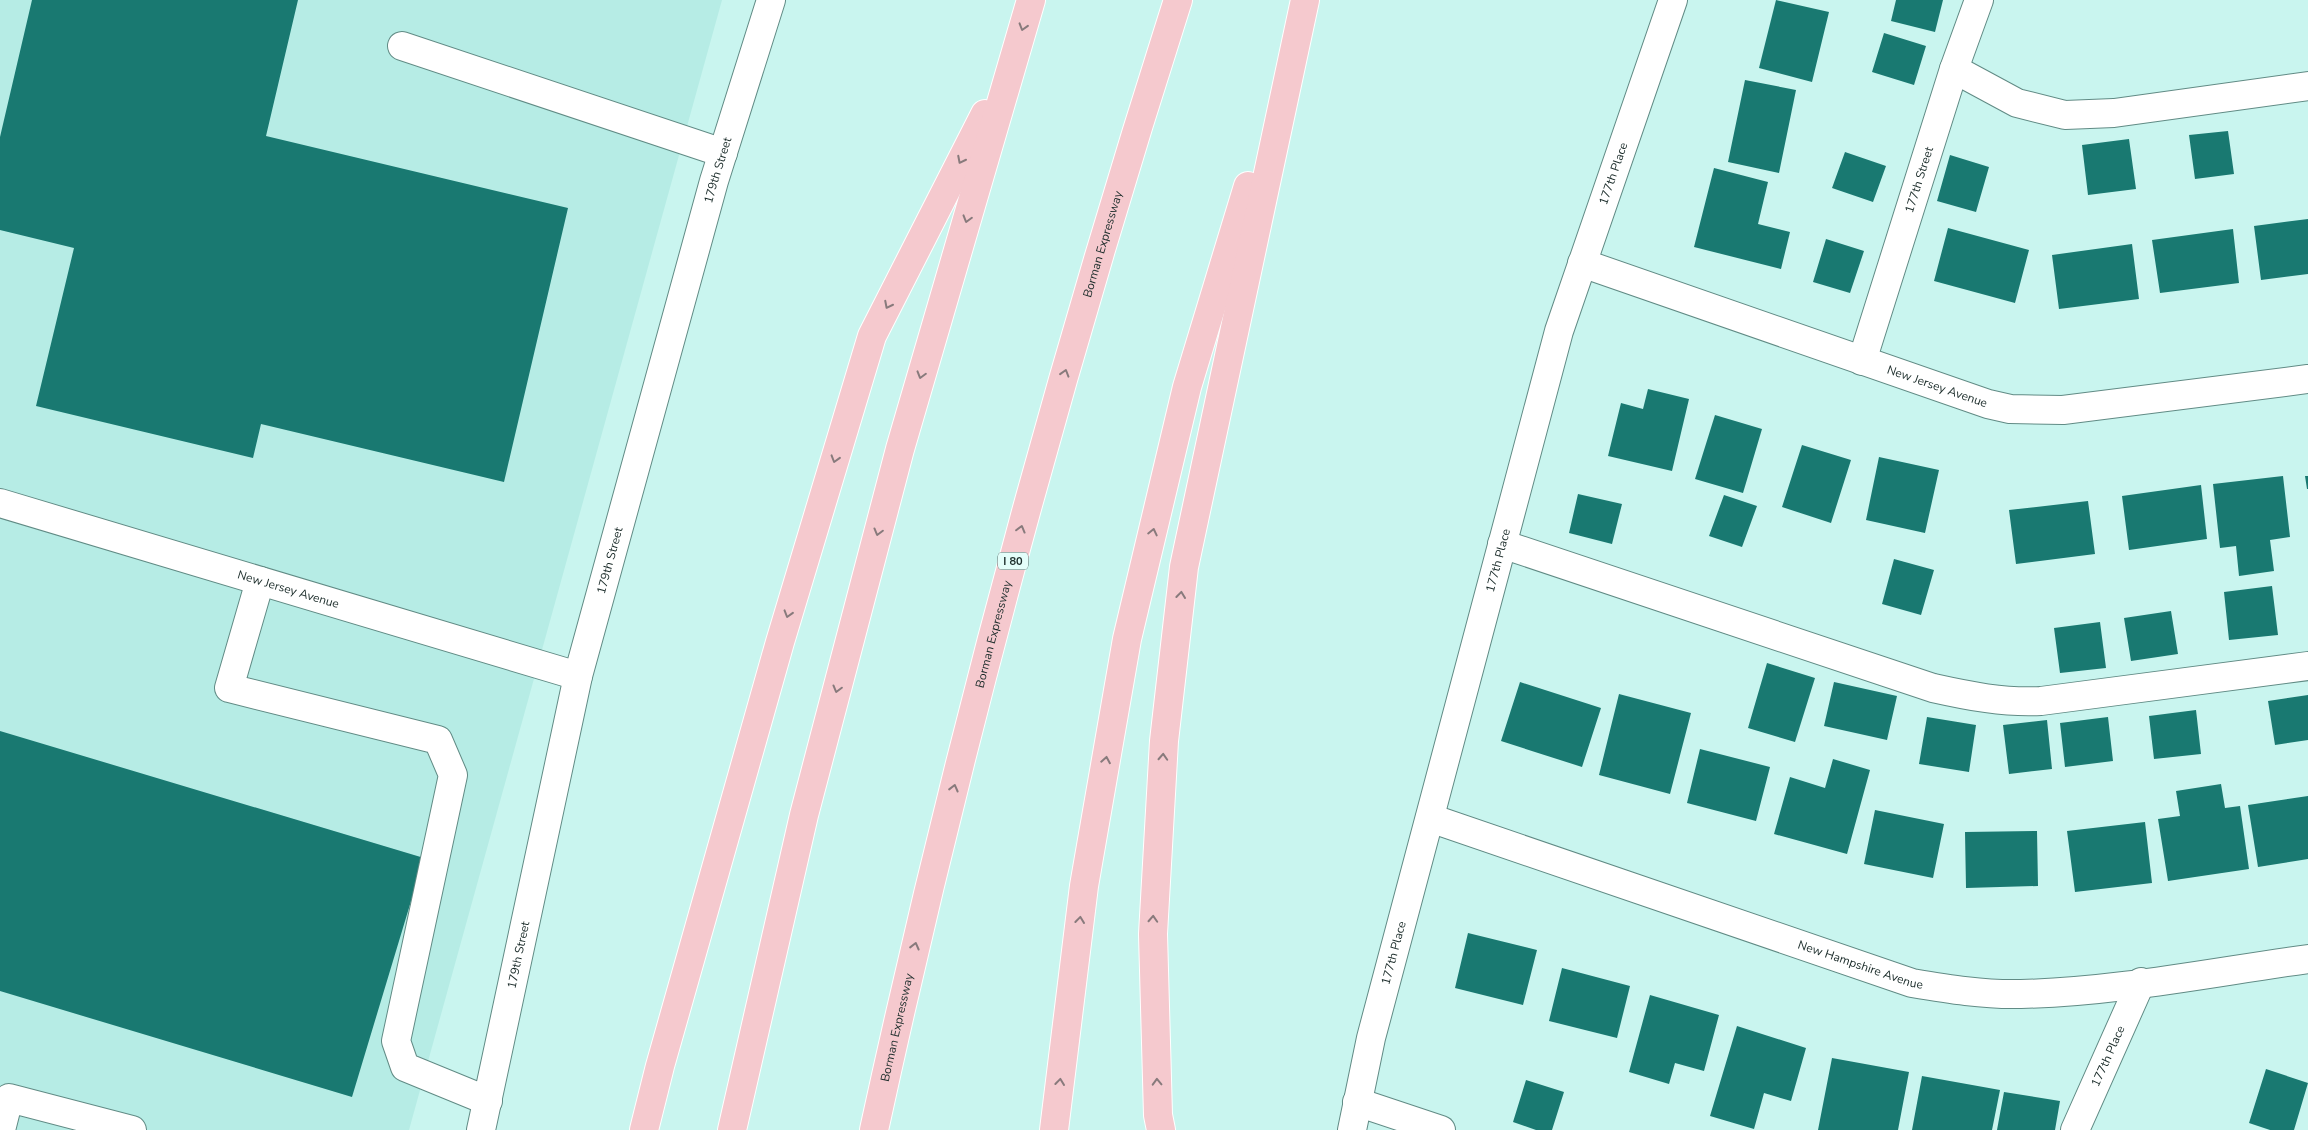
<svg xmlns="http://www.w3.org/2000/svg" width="2308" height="1130" viewBox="0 0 2308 1130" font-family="'Nunito Sans',sans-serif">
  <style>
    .built { fill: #b6ece5 }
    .building { fill: #197971 }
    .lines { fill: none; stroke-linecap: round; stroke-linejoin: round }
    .minor-casing { stroke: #618b85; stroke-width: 30 }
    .highway-casing { stroke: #fff; stroke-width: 30 }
    .minor { stroke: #fff; stroke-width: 28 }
    .highway { stroke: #f5c9ce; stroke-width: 28 }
    .oneway { stroke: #887a7c }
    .labels { text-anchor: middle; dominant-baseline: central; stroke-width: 5; stroke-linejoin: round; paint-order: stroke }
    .shield { fill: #e4fefa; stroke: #576a68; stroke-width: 1 }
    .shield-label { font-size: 11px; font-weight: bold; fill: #1a2b29 }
    .street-label { font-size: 12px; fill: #1a2b29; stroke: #e4fefa }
  </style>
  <rect width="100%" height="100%" fill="#c9f5ef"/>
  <path class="built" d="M0,0H722L409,1130H0Z"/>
  <path class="building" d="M32,0H298L266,136L568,208L504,482L261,424L253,458L36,406L74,248L0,230V137Z
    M1776,0L1829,12L1812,82L1759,68Z
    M1896,0H1943L1935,32L1891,21Z
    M1884,33L1926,46L1914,85L1872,72Z
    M1745,80L1796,90L1779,173L1728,162Z
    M2228,131L2234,174L2195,179L2189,135Z
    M2129,139L2136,189L2088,195L2082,145Z
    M1845,152L1886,166L1873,202L1832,188Z
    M1950,155L1989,167L1976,212L1937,201Z
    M1714,168L1768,182L1758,224L1790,232L1781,269L1694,247Z
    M2308,219V274L2261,280L2254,226Z
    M1948,228L2029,250L2015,303L1934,281Z
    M2233,229L2239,283L2160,293L2152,240Z
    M1826,239L1864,251L1850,293L1813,282Z
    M2132,244L2139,299L2059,309L2052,255Z
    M1648,389L1689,399L1672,471L1608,456L1621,403L1643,409Z
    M1715,415L1762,429L1743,493L1695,479Z
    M1802,445L1851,460L1831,523L1782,507Z
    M1879,457L1939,470L1925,533L1866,520Z
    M2283,476L2290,537L2270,540L2274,571L2239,576L2236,546L2220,548L2213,484Z
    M2305,476H2308V489H2307Z
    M2201,485L2207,539L2129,550L2122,496Z
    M1578,494L1622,504L1612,544L1569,533Z
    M1724,495L1757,506L1742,547L1709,536Z
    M2088,501L2095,554L2016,564L2009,510Z
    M1894,559L1934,570L1921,615L1882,604Z
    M2272,586L2278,635L2229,640L2224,592Z
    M2171,611L2178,654L2131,661L2124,618Z
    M2100,622L2106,668L2060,673L2054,628Z
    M1767,663L1815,678L1795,742L1748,728Z
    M1520,682L1601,708L1582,767L1501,741Z
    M1834,682L1897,696L1887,740L1824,726Z
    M1619,694L1691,713L1670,794L1599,775Z
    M2308,695V740L2275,745L2268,701Z
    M2196,710L2201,754L2154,759L2149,716Z
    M1927,717L1976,725L1969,772L1919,764Z
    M2108,717L2113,761L2065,767L2060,723Z
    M2047,720L2052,769L2009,774L2003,725Z
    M0,731L424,858L352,1097L0,991Z
    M1700,749L1770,767L1756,821L1687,803Z
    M1833,759L1870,770L1847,854L1774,834L1790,777L1825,788Z
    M2221,784L2225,808L2240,806L2249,869L2168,881L2158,819L2180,816L2176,791Z
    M2308,796V859L2258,867L2248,805Z
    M1875,810L1944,824L1933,878L1864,864Z
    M2145,822L2152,883L2075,892L2067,831Z
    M2037,831L2038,886L1966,888L1965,832Z
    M1468,933L1537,950L1523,1005L1455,988Z
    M1562,968L1630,986L1617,1038L1549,1021Z
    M1650,995L1719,1015L1704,1071L1675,1063L1669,1084L1629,1072Z
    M1737,1026L1806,1048L1791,1101L1764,1093L1754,1129L1710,1116Z
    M1832,1058L1909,1072L1898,1130H1818Z
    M2266,1069L2308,1083L2294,1130H2270L2249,1123Z
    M1922,1076L2000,1090L1992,1130H1912Z
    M1526,1080L1564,1092L1552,1130H1536L1513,1122Z
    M2004,1092L2060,1101L2055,1130H1997Z"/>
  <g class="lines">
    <g class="minor-casing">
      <g id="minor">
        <path d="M402,46L723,153"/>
        <path d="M1954,69L2017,103L2065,115L2114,113L2308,86"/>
        <path id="s1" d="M1582,263L1988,404L2010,409L2063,410L2308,379"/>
        <path id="s2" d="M1862,361L1954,69L1979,0"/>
        <path id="s3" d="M0,503L578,676"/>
        <path d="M1502,544L1933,688C1969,696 2004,703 2041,701L2308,666"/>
        <path d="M260,581L229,688L438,740L453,775L396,1041L405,1067L488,1101"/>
        <path id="s4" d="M1430,818L1912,983C1948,989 1984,995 2021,994C2115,992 2214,972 2308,959"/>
        <path d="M1357,1102L1441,1130"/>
        <path d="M1,1130L9,1098L132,1130"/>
        <path id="s5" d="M481,1130L578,676L714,181L771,0"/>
        <path id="s6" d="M1352,1130L1371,1038L1559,331L1673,0"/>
        <path id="s7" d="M2075,1130L2141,982"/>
      </g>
    </g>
    <g class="highway-casing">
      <g id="highway">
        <path d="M644,1130L660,1066L780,642L872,336L985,114"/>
        <path d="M732,1130L804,815L900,449L1031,0"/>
        <path id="s8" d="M874,1130C957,749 1059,372 1178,0"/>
        <path d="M1054,1130L1084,886L1127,639L1187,387L1248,186"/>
        <path d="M1161,1130L1158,1115L1153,934L1164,741L1184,567L1305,0"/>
      </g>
    </g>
    <use href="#minor" class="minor"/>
    <use href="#highway" class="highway"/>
  </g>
  <defs><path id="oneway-chevron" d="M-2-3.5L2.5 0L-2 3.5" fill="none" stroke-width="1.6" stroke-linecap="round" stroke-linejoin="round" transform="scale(1.25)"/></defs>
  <g class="oneway">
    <use href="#oneway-chevron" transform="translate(1023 27) rotate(107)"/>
    <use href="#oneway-chevron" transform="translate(961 160) rotate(117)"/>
    <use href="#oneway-chevron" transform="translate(967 219) rotate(106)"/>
    <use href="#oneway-chevron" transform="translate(888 305) rotate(117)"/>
    <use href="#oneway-chevron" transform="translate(1065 373) rotate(-73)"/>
    <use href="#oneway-chevron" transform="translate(921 375) rotate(106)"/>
    <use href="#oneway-chevron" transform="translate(835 459) rotate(107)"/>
    <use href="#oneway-chevron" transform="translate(1021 529) rotate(-75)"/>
    <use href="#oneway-chevron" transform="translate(878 532) rotate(105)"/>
    <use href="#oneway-chevron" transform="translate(1153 532) rotate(-77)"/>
    <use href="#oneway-chevron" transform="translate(1181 595) rotate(-83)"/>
    <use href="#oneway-chevron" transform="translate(788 614) rotate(107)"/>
    <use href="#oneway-chevron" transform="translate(837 689) rotate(105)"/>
    <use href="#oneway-chevron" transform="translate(1163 757) rotate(-87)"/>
    <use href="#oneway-chevron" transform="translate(1106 760) rotate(-80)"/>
    <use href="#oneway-chevron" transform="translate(954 788) rotate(-76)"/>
    <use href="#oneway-chevron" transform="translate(1153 919) rotate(-87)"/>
    <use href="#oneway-chevron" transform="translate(1080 920) rotate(-83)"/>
    <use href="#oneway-chevron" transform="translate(915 946) rotate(-76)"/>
    <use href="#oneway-chevron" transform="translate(1060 1082) rotate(-83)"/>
    <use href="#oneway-chevron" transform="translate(1157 1082) rotate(-92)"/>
  </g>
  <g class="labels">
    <rect class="shield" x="998" y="552.5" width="30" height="17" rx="4"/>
    <g class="shield-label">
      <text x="1013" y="561">I 80</text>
    </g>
    <g class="street-label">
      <text stroke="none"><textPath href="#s5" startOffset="989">179th Street</textPath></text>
      <text stroke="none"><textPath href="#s6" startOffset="992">177th Place</textPath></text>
      <text stroke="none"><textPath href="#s2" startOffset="190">177th Street</textPath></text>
      <text stroke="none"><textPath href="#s8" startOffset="915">Borman Expressway</textPath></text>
      <text stroke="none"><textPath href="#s1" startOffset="376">New Jersey Avenue</textPath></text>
      <text stroke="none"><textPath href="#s5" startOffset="584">179th Street</textPath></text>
      <text stroke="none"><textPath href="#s6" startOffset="588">177th Place</textPath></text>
      <text stroke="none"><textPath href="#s3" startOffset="301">New Jersey Avenue</textPath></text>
      <text stroke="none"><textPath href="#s8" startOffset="510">Borman Expressway</textPath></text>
      <text stroke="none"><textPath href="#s6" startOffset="182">177th Place</textPath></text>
      <text stroke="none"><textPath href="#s5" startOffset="179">179th Street</textPath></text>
      <text stroke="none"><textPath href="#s4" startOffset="455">New Hampshire Avenue</textPath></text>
      <text stroke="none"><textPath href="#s8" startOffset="105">Borman Expressway</textPath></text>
      <text stroke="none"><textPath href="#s7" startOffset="81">177th Place</textPath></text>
    </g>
  </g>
</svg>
